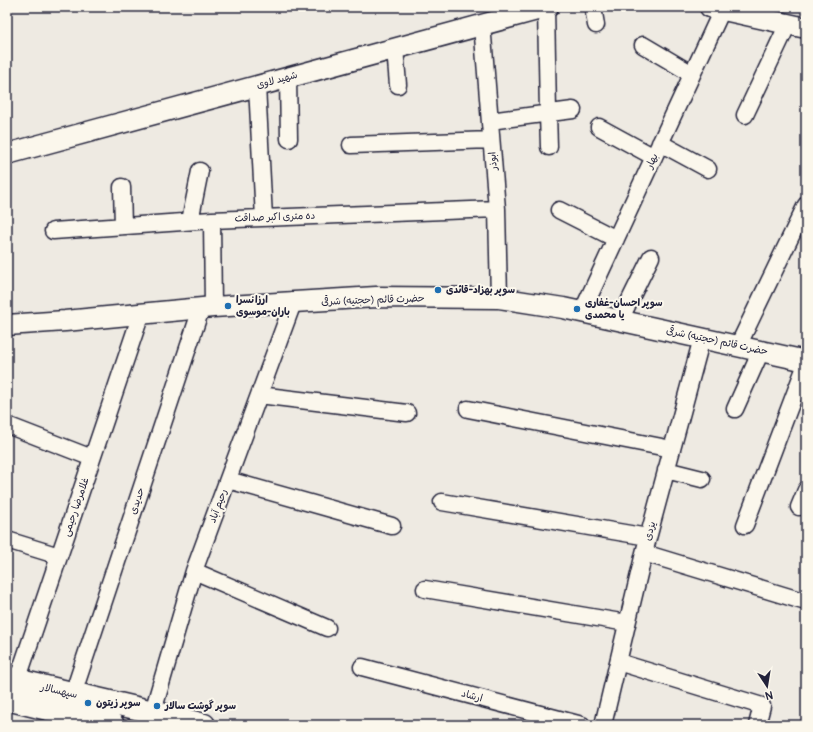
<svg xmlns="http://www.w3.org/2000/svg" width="813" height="732" viewBox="0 0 813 732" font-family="Pangolin,'Playpen Sans Arabic',sans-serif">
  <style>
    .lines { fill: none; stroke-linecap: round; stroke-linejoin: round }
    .minor-casing { stroke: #22223b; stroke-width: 19 }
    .tertiary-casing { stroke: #22223b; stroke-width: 23 }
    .secondary-casing { stroke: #22223b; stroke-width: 25 }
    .minor { stroke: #fbf7ec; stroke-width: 16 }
    .tertiary { stroke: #fbf7ec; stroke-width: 20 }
    .secondary { stroke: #fbf7ec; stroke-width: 22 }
    .poi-dot { fill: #1f6fb2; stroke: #fbf7ec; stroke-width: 1.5 }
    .labels { text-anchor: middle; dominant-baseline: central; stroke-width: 4; stroke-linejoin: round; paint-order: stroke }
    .street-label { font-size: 10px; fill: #22223b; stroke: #fbf7ec }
    .poi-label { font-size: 10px; font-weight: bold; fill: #22223b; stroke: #fbf7ec; text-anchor: start }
  </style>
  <rect width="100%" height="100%" fill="#eeeae2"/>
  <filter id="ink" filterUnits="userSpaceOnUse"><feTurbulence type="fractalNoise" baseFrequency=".025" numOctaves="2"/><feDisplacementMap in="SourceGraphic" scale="8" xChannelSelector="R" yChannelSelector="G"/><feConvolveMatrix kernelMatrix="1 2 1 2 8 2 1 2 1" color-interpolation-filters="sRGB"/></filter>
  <g filter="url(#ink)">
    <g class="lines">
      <g class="minor-casing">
        <path id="minor" d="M546,7L548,113L549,147
          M593,7L596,25
          M482,24L497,209L499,298
          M643,45L692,74
          M395,48L398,85
          M288,77L289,139
          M257,86L264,218
          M745,115L788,24
          M490,121L573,110
          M599,127L654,157
          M660,143L708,169
          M351,145L491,140
          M122,187L123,226
          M559,210L616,239
          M212,220L213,307
          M190,221L200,171
          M53,231L212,220L497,209
          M582,312L722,10
          M620,320L651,257
          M738,346L806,205
          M259,395L407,413
          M468,409L672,449
          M735,409L761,351
          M7,425L92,458
          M666,470L702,479
          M228,480L392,526
          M442,502L648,537
          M799,507L806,490
          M745,525L806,364
          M7,540L59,556
          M644,553L806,602
          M194,571L327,628
          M425,589L627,623
          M618,662L762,706L757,725
          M362,667L582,725
          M14,690L17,681L141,314
          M73,694L201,309
          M149,725L194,571L293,303
          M603,725L644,553L702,338"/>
      </g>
      <g class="tertiary-casing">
        <path id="tertiary" d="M710,7L806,28
          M7,154L548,7
          M7,325L65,321L213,307L376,297L499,298L563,308L806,361"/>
      </g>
      <g class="secondary-casing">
        <path id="secondary" d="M7,678L153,712L204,725
          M7,699L113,725"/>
      </g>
      <use href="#minor" class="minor"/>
      <use href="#tertiary" class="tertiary"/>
      <use href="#secondary" class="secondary"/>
    </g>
  </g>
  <g class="poi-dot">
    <circle cx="438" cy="290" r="4"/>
    <circle cx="228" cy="306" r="4"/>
    <circle cx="577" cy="309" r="4"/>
    <circle cx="88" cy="703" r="4"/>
    <circle cx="157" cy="706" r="4"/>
  </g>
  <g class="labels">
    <g class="street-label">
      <text transform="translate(277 80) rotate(-15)">شهید لاوی</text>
      <text transform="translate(493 161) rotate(-95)">ابوذر</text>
      <text transform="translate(652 161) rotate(-65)">بهار</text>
      <text transform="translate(275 217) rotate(-2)">ده متری اکبر صداقت</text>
      <text transform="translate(373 300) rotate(-2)">حضرت قائم (حجتیه) شرقی</text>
      <text transform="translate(717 341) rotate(12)">حضرت قائم (حجتیه) شرقی</text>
      <text transform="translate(137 501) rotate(-72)">حدیدی</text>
      <text transform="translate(218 506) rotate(-70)">رحیم آباد</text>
      <text transform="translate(76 507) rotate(-71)">غلامرضا رحیمی</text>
      <text transform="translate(650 531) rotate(-75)">یزدی</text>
      <text transform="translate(59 691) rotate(13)">سپهسالار</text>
      <text transform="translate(472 696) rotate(15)">ارشاد</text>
    </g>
    <g class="poi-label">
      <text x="446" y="290">سوپر بهزاد-قائدی</text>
      <text x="236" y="300">ارزانسرا<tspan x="236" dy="12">باران-موسوی</tspan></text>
      <text x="585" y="303">سوپر احسان-غفاری<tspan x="585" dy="12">یا محمدی</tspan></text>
      <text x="96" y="703">سوپر زیتون</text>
      <text x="165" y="706">سوپر گوشت سالار</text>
    </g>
  </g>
  <rect width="813" height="732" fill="none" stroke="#fbf7ec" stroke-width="24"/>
  <rect x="12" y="12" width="789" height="708" fill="none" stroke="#22223b" stroke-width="1.5" filter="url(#ink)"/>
  <g transform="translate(767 686) rotate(168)" stroke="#fbf7ec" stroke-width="3" paint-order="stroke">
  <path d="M0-3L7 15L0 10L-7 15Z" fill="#22223b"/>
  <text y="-6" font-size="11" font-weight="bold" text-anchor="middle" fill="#22223b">N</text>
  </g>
</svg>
